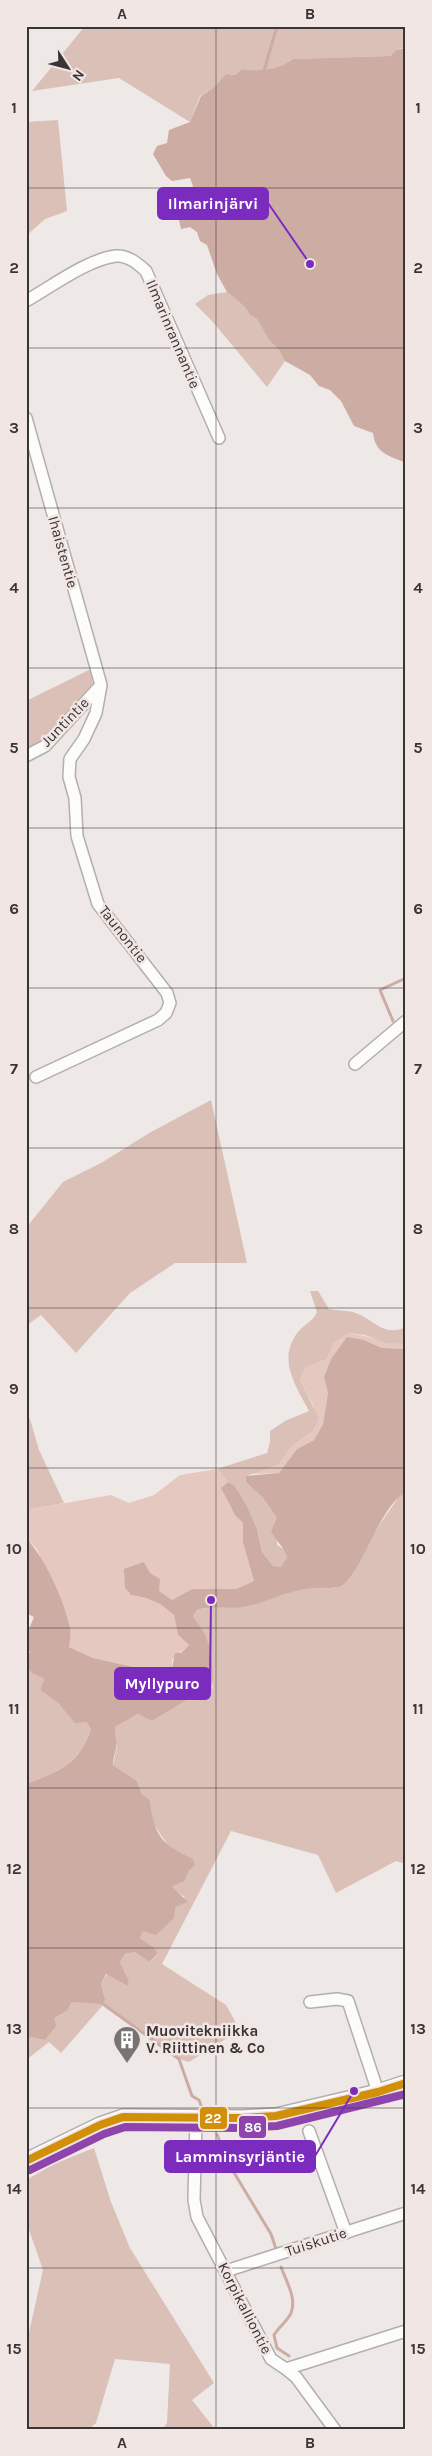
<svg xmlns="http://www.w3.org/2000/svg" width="432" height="2456" viewBox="0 0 432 2456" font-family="Karla,sans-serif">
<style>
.green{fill:#e5c9c1}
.forest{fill:#dbc0b8}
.water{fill:#ccaca3}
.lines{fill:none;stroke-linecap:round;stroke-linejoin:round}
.stream{stroke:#ccaca3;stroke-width:3}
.street-casing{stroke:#b3afad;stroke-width:14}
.secondary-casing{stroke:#b3afad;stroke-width:18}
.street{stroke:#fcfcfb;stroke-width:11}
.secondary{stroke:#fcfcfb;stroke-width:15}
.bus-1-casing{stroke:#f1e6e3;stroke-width:11}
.bus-2-casing{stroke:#f1e6e3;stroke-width:11}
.bus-1{stroke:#d18f0a;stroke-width:8}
.bus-2{stroke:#8e44ad;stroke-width:8}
.grid{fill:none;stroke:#393534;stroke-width:1;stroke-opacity:0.55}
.labels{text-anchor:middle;stroke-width:5;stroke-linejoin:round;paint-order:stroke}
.street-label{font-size:15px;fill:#393534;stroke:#f1e6e3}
.poi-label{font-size:15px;font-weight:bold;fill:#393534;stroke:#f1e6e3;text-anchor:start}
.leader{fill:none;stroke:#7b2cbf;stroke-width:2}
.callout-dot{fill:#7b2cbf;stroke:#f1e6e3;stroke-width:2}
.callout{fill:#7b2cbf;stroke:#7b2cbf;stroke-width:2}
.callout-label{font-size:16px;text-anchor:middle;font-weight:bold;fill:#fff}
.line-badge{stroke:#f1e6e3;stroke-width:2}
.badge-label{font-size:14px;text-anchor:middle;font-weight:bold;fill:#fff}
.neatline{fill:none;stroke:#393534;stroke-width:2}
.grid-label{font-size:16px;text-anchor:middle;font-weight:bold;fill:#393534}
</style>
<rect width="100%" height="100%" fill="#eee8e6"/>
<!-- green -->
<path class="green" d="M349 1333C369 1336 385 1343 406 1344V1349L382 1348 364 1340 331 1359 324 1377 328 1393 323 1424 314 1440 297 1449 279 1473 251 1474 278 1465 292 1446 312 1432 314 1407 300 1379 306 1367 327 1359 332 1343Z
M217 1469 228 1482 222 1488C227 1501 233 1513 243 1523V1543L254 1581 236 1589H192L172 1600 158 1591 144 1562 125 1588 131 1595 146 1598 160 1604 174 1615 178 1635 189 1645 172 1660V1668L166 1680 152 1671 93 1658 69 1647 70 1629 37 1549 26 1538V1510L111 1495 129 1503 154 1495 180 1475Z"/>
<!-- forest -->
<path class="forest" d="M85 26H406V47L396 50 390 56 293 59C278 70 259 72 242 69L235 75 226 74 213 88 200 96 190 122 119 78 32 91Z
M58 120 67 211 45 219 26 236V122Z
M227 292 245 307 250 315 257 319 269 340 279 350 285 361 267 387 212 321 195 304 208 295Z
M91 669 93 686 44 739 26 749V701Z
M211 1100 247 1263H175L130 1293 76 1353 41 1315 26 1326V1228L63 1182 101 1163 151 1132Z
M310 1291H318L329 1309C337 1311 349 1310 356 1313 376 1321 383 1337 406 1327V1344L386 1343 365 1335 349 1333 333 1343 327 1359 306 1367 300 1379 319 1419 312 1432 292 1446 278 1465 246 1476V1482L263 1498 277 1518V1545L285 1550 287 1557 281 1567 273 1566 262 1552 257 1529 247 1506 235 1486 228 1482 217 1469 267 1453 270 1442V1431L285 1421 309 1411C295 1385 277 1359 298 1332 304 1324 313 1322 317 1312Z
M26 1415 30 1419 39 1450 64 1503 26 1510Z
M406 1493V1864L396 1861 336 1893 318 1855 231 1831 162 1964 226 2005 240 2030 189 2062 179 2059 103 2005 61 2053 49 2042 26 2060V2036L45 2040 54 2018 67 2011 72 2002 105 1999 101 1984 107 1974 128 1986 129 1981 120 1962 125 1954 135 1952 149 1962 158 1955 153 1947 140 1938 143 1930 185 1897 174 1891 172 1887 185 1881 189 1870 169 1847 153 1823 150 1800 142 1794 137 1781 113 1765 117 1746 113 1734 116 1726 124 1720 139 1714 152 1721 187 1700 213 1688 205 1636 193 1616 197 1610 214 1606 243 1607 287 1592 314 1587 335 1588 346 1582 380 1524 400 1495Z
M26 1667 32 1673 44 1679 40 1690 58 1703 75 1722H86L91 1729C77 1765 60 1771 26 1784Z
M94 2148 111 2202 130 2248 214 2383 192 2400 215 2429 213 2430H162L167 2423 170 2364 115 2359 96 2423 88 2430H26V2346L43 2270 26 2221V2180L54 2164Z"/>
<!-- water -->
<path class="water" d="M406 48V463C388 455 376 454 373 433L354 426 341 401 330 390 319 386 310 375 285 361 279 350 269 340 257 319 250 315 245 307 227 292 217 274 207 245 200 241 197 232 190 227 181 229 174 198 189 193 193 186 190 178 172 181 166 176 153 154 157 146 167 143 169 130 190 122 201 96 213 88 226 74 235 75 242 69C259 72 278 70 293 59L390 56 396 50Z
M347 1337 364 1340 382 1348 406 1349V1493C384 1500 364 1564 346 1582 337 1591 325 1587 313 1588 287 1590 266 1603 243 1607 227 1609 215 1605 197 1610L193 1616C197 1623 203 1630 206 1637 213 1655 215 1682 209 1699L187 1700 152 1721 138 1714 116 1726C113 1736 118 1740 116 1748 115 1754 113 1758 113 1765L137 1781 142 1794 150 1800C154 1836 161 1844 193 1859L195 1865 189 1870 185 1881 172 1887 188 1902 175 1907 174 1918 156 1935 143 1931 140 1938 153 1947 158 1954 149 1962 135 1952 125 1954 120 1962 129 1981 128 1986 106 1974 101 1984 105 1999 103 2004 72 2002 67 2011 54 2018 56 2026 45 2040 26 2036V1784C60 1771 78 1765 91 1729L86 1722 75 1723 58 1703 40 1690 44 1679 32 1673 26 1667V1656L30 1652 26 1648V1636L34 1617 26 1613V1585L28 1583 26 1538C45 1558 64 1600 70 1628 71 1634 70 1641 69 1647L93 1658 152 1671 166 1680 172 1668 175 1653H181L189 1645 178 1635 174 1615 160 1604 146 1598 131 1595 125 1588 124 1569 144 1562 150 1573 160 1579 159 1591 172 1600 192 1589H236L254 1581 243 1543V1523L235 1515 221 1488 228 1482 235 1486 247 1506 257 1529 262 1552 273 1566 281 1567 287 1557C284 1547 276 1541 271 1531L277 1518 263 1498 246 1482V1476L279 1473 297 1449 314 1440 323 1424 328 1393 324 1377 331 1359Z"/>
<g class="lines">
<!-- stream -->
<path class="stream" d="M264 71 277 26
M393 1021 380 990 406 978
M103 2004 179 2059 192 2096 199 2100 202 2108
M217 2134 227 2161 271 2234 276 2249
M281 2267C286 2281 297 2298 291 2313 289 2319 278 2328 274 2335L277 2348 289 2356"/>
<defs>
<path id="street" d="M26 301C51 287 88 259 116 256 128 255 138 264 146 271L219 438
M26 418 101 685 96 713 84 739 70 759 69 777 75 798 77 836 98 904 167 993 170 1003 166 1013 158 1020 36 1077
M26 756 45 746 101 685
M355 1064 406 1021
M310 2002 337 1999 348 2001 378 2092
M196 2119 194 2200 197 2217 271 2359 286 2369 406 2331
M309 2131 346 2233
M226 2271 406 2213
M286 2369 296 2377 335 2430"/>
<path id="secondary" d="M26 2161 100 2125 123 2117 242 2118 276 2116 378 2092 406 2083"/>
</defs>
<!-- street casing -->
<use href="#street" class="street-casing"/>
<!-- secondary casing -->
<use href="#secondary" class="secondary-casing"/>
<!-- street -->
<use href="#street" class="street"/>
<!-- secondary -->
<use href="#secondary" class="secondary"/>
<defs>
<path id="bus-1" d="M26 2161 100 2125 123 2117 242 2118 276 2116 378 2092 406 2083"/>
<path id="bus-2" d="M30 2170 104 2134 125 2127 242 2128 277 2126 406 2094"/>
</defs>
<!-- bus-1 casing -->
<use href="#bus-1" class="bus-1-casing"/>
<!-- bus-2 casing -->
<use href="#bus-2" class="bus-2-casing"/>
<!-- bus-1 -->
<use href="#bus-1" class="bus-1"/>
<!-- bus-2 -->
<use href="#bus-2" class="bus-2"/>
</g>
<!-- grid -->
<path class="grid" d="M216 26V2430M26 188H406M26 348H406M26 508H406M26 668H406M26 828H406M26 988H406M26 1148H406M26 1308H406M26 1468H406M26 1628H406M26 1788H406M26 1948H406M26 2108H406M26 2268H406"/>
<!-- icons -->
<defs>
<symbol id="building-pin" viewBox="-11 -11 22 30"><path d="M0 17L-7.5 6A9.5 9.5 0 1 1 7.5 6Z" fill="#787472" stroke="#f1e6e3"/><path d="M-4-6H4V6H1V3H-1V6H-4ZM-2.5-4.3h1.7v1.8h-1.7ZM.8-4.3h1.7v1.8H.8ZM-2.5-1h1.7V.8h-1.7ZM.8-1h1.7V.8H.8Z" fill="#fff"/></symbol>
</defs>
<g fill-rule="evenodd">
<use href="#building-pin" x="111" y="2024" width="32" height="43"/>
</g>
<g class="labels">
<!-- street labels -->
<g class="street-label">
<text transform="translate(173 334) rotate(67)" y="5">Ilmarinrannantie</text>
<text transform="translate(63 552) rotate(74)" y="5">Ihaistentie</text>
<text transform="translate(65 722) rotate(-46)" y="5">Juntintie</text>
<text transform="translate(123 934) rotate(52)" y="5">Taunontie</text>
<text transform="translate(316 2242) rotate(-18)" y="5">Tuiskutie</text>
<text transform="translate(245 2308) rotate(63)" y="5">Korpikalliontie</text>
</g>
<!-- poi labels -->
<g class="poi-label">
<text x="146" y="2036">Muovitekniikka<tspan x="146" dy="17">V. Riittinen &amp; Co</tspan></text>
</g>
</g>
<!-- callouts -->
<path class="leader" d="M310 264L268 203M211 1600L210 1683M354 2091L315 2156"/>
<g class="callout-dot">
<circle cx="310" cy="264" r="5"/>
<circle cx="211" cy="1600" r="5"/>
<circle cx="354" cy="2091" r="5"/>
</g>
<g class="callout">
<rect x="158" y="188" width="110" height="31" rx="5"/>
<rect x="115" y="1668" width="95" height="31" rx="5"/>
<rect x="165" y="2141" width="150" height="31" rx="5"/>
</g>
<g class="callout-label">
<text x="213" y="209">Ilmarinjärvi</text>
<text x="162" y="1689">Myllypuro</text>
<text x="240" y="2162">Lamminsyrjäntie</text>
</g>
<g class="line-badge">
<rect x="199" y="2106" width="29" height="24" rx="5" fill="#d18f0a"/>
<rect x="238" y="2115" width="29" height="24" rx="5" fill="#8e44ad"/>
</g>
<g class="badge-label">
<text x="213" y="2123">22</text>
<text x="253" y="2132">86</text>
</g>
<!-- border -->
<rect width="432" height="2456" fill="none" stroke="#f1e6e3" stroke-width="55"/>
<!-- north arrow -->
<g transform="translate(68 68) rotate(126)" stroke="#f1e6e3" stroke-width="4" paint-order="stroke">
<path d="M0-4L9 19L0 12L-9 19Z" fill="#393534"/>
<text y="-8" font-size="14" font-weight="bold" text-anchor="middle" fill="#393534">N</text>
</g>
<rect x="28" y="28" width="376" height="2400" class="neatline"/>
<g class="grid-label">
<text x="122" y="19">A</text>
<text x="310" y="19">B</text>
<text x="14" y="113">1</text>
<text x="418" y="113">1</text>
<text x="14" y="273">2</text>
<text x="418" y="273">2</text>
<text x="14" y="433">3</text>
<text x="418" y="433">3</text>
<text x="14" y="593">4</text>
<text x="418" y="593">4</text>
<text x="14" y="753">5</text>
<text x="418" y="753">5</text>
<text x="14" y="914">6</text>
<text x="418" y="914">6</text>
<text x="14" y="1074">7</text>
<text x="418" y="1074">7</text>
<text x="14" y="1234">8</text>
<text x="418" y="1234">8</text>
<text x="14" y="1394">9</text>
<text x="418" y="1394">9</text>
<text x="14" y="1554">10</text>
<text x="418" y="1554">10</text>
<text x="14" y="1714">11</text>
<text x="418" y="1714">11</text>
<text x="14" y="1874">12</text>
<text x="418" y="1874">12</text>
<text x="14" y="2034">13</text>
<text x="418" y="2034">13</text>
<text x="14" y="2194">14</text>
<text x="418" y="2194">14</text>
<text x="14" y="2354">15</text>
<text x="418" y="2354">15</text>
<text x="122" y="2448">A</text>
<text x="310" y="2448">B</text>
</g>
</svg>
